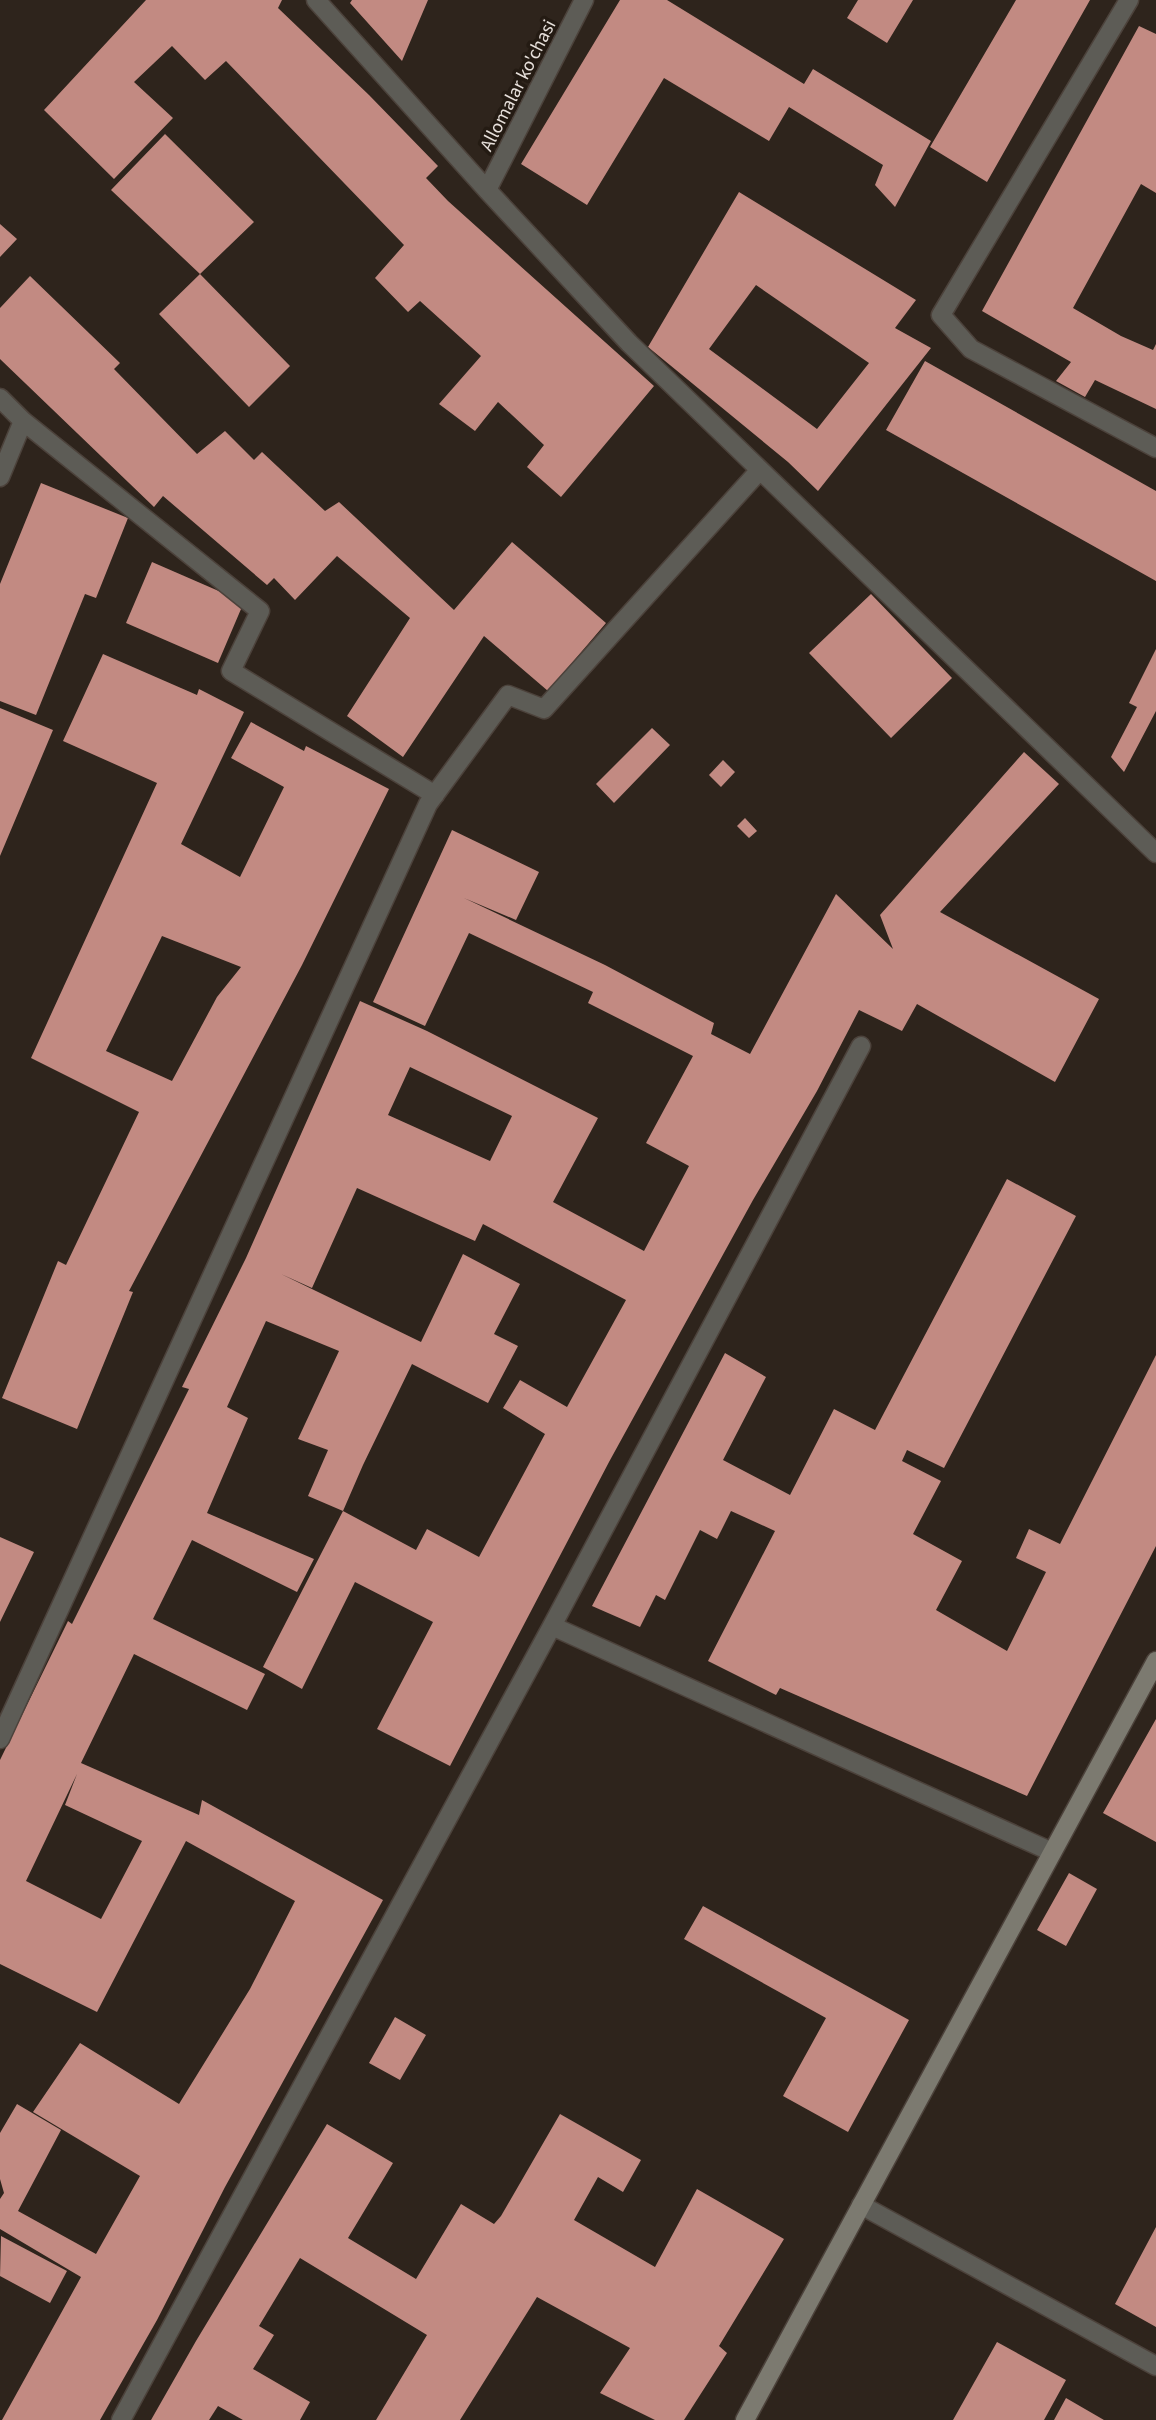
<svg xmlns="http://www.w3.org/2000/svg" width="1156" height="2420" viewBox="0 0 1156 2420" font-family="'Source Sans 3',sans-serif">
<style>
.building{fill:#c28a82;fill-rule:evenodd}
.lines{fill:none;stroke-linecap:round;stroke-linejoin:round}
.street-casing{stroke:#4c423b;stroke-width:21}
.secondary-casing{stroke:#4c423b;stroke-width:21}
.street{stroke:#5d5c56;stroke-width:18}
.secondary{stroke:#7c7a70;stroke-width:18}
.labels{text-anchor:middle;stroke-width:7;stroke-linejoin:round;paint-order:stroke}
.street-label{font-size:19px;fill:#e7e0db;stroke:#241b13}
</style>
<rect width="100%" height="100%" fill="#2e241c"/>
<!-- building -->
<path class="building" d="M146 0H282L278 8 369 95 438 166 426 178 448 201 654 386 561 497 527 467 544 445 498 402 475 431 439 404 481 356 420 301 408 312 375 278 404 245 226 61 205 80 172 46 134 82 173 118 114 179 44 110Z
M352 0H428L402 61 350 3Z
M620 0H667L804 84 813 69 931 141 895 207 875 185 883 165 789 107 769 141 664 78 587 205 521 164Z
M858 0H913L887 43 847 18Z
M1016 0H1090L987 182 930 147Z
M1139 26 1156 34V193L1141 184 1073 308 1121 336 1153 350 1156 344V409L1095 380 1085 397 1056 381 1071 362 982 311Z
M165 134 254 222 200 274 111 190Z
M739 192 916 300 895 328 931 348 818 491 788 462 648 347ZM756 285 869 363 817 429 709 349Z
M0 224 17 239 0 257Z
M200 274 290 366 249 407 159 314Z
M30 276 120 363 114 369 197 454 225 431 254 460 262 452 325 511 339 502 454 610 512 542 606 623 548 691 484 636 403 757 347 716 410 618 337 556 295 600 274 578 267 585 163 496 154 507 0 359V308Z
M925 361 1156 491V581L886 430Z
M41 483 128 518 96 598 85 594 36 715 0 701V584Z
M152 562 244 602 218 663 126 623Z
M871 594 952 678 891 738 809 653Z
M1156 649V711L1124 772 1111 757 1137 707 1129 703Z
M103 654 197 695 199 689 244 712 181 844 240 877 284 787 231 758 251 722 304 751 306 746 389 789 302 965 129 1291 133 1292 77 1429 2 1398 58 1261 66 1265 139 1112 31 1058 157 783 63 741ZM162 936 241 967 217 997 172 1081 106 1051Z
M0 708 53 730 0 856Z
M652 728 670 745 614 803 596 784Z
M1024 752 1059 784 940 912 1099 999 1055 1082 917 1004 902 1031 859 1010 817 1091 753 1200 609 1462 450 1766 377 1729 433 1622 355 1582 302 1689 263 1667 343 1511 416 1550 427 1529 479 1557 545 1434 503 1408 520 1380 567 1407 626 1300 483 1224 475 1241 357 1188 312 1288 281 1274 421 1342 463 1254 520 1284 494 1334 518 1346 488 1403 412 1364 363 1465 343 1511 308 1496 328 1450 298 1439 339 1351 266 1321 227 1407 248 1418 207 1513 314 1559 297 1592 192 1540 153 1619 265 1674 247 1710 134 1654 81 1763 199 1815 202 1800 383 1900 225 2187 157 2320 100 2420H2L81 2277 0 2229V2199L4 2193 0 2179V2133L17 2104 61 2130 18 2211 96 2254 140 2176 33 2112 80 2043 179 2104 250 1989 295 1901 186 1841 97 2012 0 1964V1760L68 1621 72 1624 189 1389 182 1387 246 1258 360 1001 427 1031 598 1118 553 1202 644 1251 689 1166 646 1143 693 1056 588 1003 593 992 469 933 425 1026 373 1002 452 830 539 872 516 920 464 898 605 965 714 1023 711 1034 750 1054 836 894 893 949 880 915ZM410 1067 512 1116 490 1161 388 1115ZM77 1774 65 1805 142 1841 101 1919 26 1881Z
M723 760 735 772 721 787 709 775Z
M745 818 757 831 749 838 737 826Z
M1007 1179 1076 1216 944 1468 907 1450 902 1461 941 1481 913 1534 962 1561 936 1610 1007 1651 1046 1572 1016 1558 1029 1529 1060 1544 1156 1355V1546L1027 1796 780 1688 776 1695 708 1661 775 1531 731 1511 717 1539 700 1530 665 1600 656 1595 640 1627 592 1606 725 1353 766 1377 723 1460 790 1495 834 1409 875 1430Z
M0 1537 34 1552 0 1622Z
M1156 1719V1842L1103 1813Z
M1069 1873 1097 1889 1066 1946 1037 1930Z
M703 1906 909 2020 848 2132 783 2096 826 2018 684 1939Z
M395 2017 426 2035 400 2080 369 2063Z
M560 2114 641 2160 623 2192 598 2177 574 2220 655 2267 697 2189 784 2239 719 2346 727 2353 684 2420H655L600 2393 630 2348 537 2297 460 2420H376L427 2335 300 2258 259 2326 274 2335 253 2369 310 2402 300 2420H243L218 2406 209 2420H151L196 2341 327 2124 393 2163 348 2238 416 2279 461 2204 494 2224 501 2216Z
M1156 2227V2327L1115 2304Z
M1 2236 67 2271 50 2303 0 2276Z
M997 2342 1066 2380 1044 2420H953Z
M1066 2398 1104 2420H1054Z"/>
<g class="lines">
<defs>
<path id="street" d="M316 0 487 190 629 343 1156 853
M1129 0 941 315 971 349 1156 448
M487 190 584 0
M0 398 23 421 0 477
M23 421 260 611 231 671 435 795
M552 1626 1052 1852
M0 1739 428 804 508 695 544 709 759 471
M861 2205 1156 2366
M121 2420 552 1626 861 1046"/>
<path id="secondary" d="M745 2420 1156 1661"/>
</defs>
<!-- street casing -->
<use href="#street" class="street-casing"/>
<!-- secondary casing -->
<use href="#secondary" class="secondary-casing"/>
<!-- street -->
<use href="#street" class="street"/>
<!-- secondary -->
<use href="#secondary" class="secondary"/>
</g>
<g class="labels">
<!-- street labels -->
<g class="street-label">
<text transform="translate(517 85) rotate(-63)" y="7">Allomalar ko'chasi</text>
</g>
</g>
</svg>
